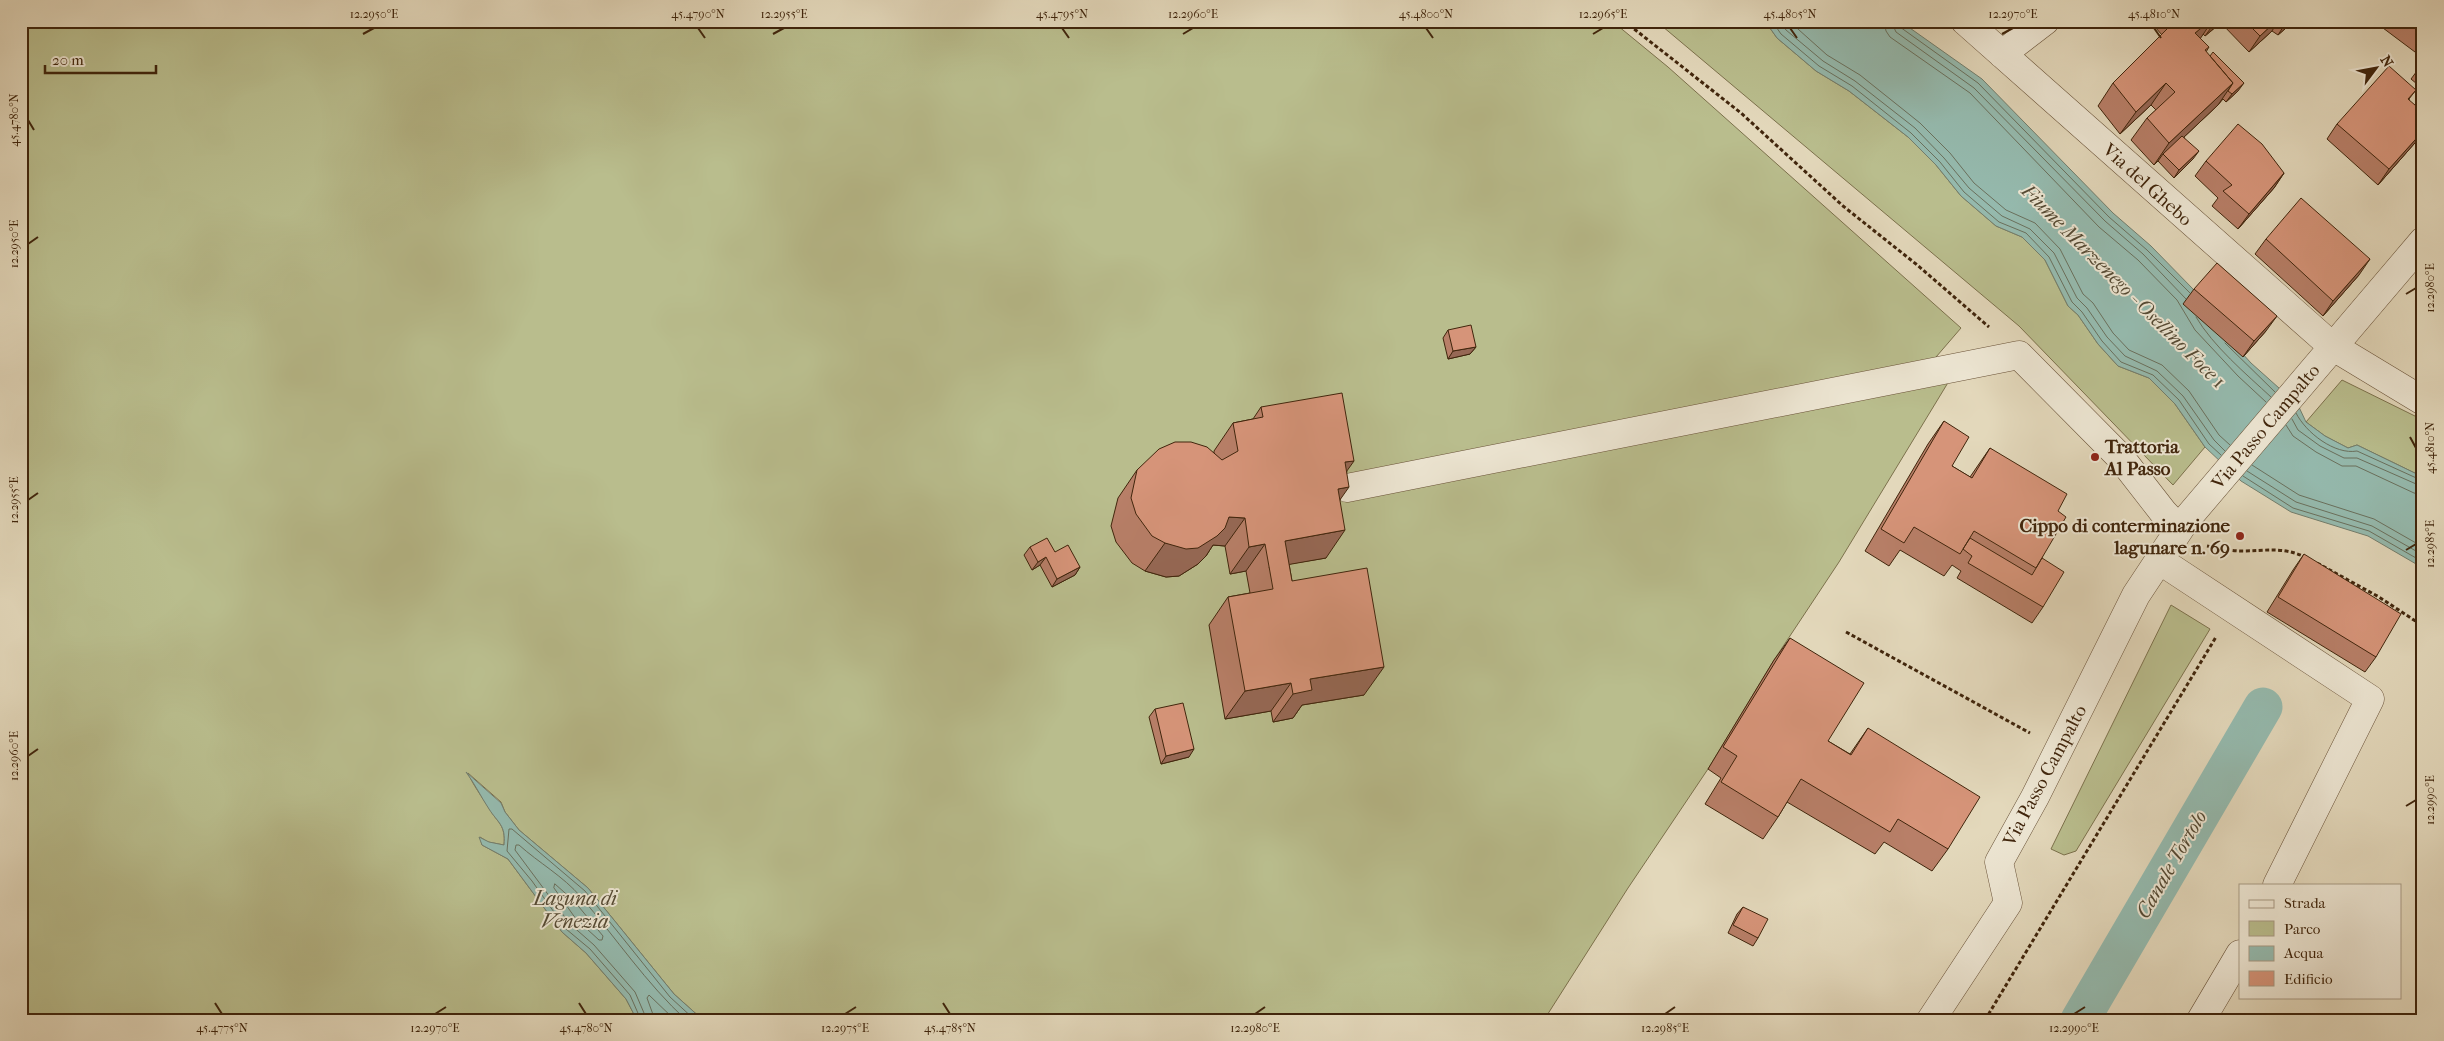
<svg xmlns="http://www.w3.org/2000/svg" width="2444" height="1041" viewBox="0 0 2444 1041" font-family="'IM FELL French Canon',serif">
<style>
.green{fill:#b9bd8d;stroke:#7c714c}
.water{fill:#95baae;stroke:#737e6d}
.lines{fill:none;stroke-linecap:round;stroke-linejoin:round}
.shore{stroke:#6a705d;stroke-width:1}
.canal{stroke:#95baae;stroke-width:39}
.minor-casing{stroke:#695238;stroke-width:29}
.path{stroke:#40250c;stroke-width:3;stroke-dasharray:4 2.5;stroke-linecap:butt}
.minor{stroke:#ede6d3;stroke-width:28}
.wall{fill:#b87f68;stroke:#40250c}
.shaded-wall{fill:#966855;stroke:#40250c}
.building{fill:#d69479;stroke:#40250c}
.ticks{fill:none;stroke:#40250c;stroke-width:2}
.poi-dot{fill:#8f2418;stroke:#ede6d3;stroke-width:2}
.labels{text-anchor:middle;stroke-width:4;stroke-linejoin:round;paint-order:stroke}
.street-label{font-size:19px;fill:#40250c;stroke:#ede6d3}
.poi-label{font-size:19px;font-weight:bold;fill:#40250c;stroke:#ede6d3;text-anchor:start}
.water-label{font-size:20px;font-style:italic;fill:#554a34;stroke:#ede6d3}
.neatline{fill:none;stroke:#40250c;stroke-width:2}
.ticks-label{font-size:12px;text-anchor:middle;fill:#40250c}
</style>
<rect width="100%" height="100%" fill="#e3d8bb"/>
<filter id="stains"><feTurbulence type="fractalNoise" baseFrequency=".004" numOctaves="4"/><feColorMatrix values="0 0 0 0 .2 0 0 0 0 .09 0 0 0 0 .02 0 0 0 .5 -.17"/></filter>
<radialGradient id="worn" r=".72"><stop offset=".6" stop-color="#630" stop-opacity="0"/><stop offset="1" stop-color="#630" stop-opacity=".3"/></radialGradient>
<!-- green -->
<path class="green" d="M21 21H1612L1668 67 1961 328 1930 364 1949 381 1839 562 1774 660 1708 769 1628 888 1544 1020H703L674 994 588 888 519 830 505 812 501 802 468 773C473 785 482 797 489 808 497 823 506 824 504 845L488 842 480 837 482 845 508 859 562 932 586 953 626 999 637 1020H21Z
M1656 21H1765L1777 38 1816 71 1849 91 1908 137 1936 165 1961 196 1996 226 2022 237 2045 260 2068 306 2078 315 2098 344 2118 366 2149 378 2175 404 2205 447 2173 485 2019 326Z
M2342 380 2423 420V477L2357 445 2348 448 2325 436 2306 422Z
M2171 605 2210 629 2076 851 2064 855 2051 849Z"/>
<!-- water -->
<path class="water" d="M1765 21H1900L1982 79 2113 213 2151 246 2193 289 2210 318 2251 363 2298 405 2306 422 2325 436 2348 448 2357 445 2423 477V568L2368 536 2291 512 2241 481 2205 447 2175 404 2149 378 2118 366 2098 344 2078 315 2068 306 2045 260 2022 237 1996 226 1961 196 1936 165 1908 137 1849 91 1816 71 1777 38Z
M466 772 501 803 505 812 519 830 588 888 674 994 703 1020H637L626 999 586 953 562 932 508 859 482 845 479 837 489 842 504 845C506 825 498 823 489 809 481 797 475 784 466 772Z"/>
<g class="lines">
<!-- shore -->
<path class="shore" d="M1772 21 1781 34 1819 66 1852 86 1911 133 1940 162 1964 192 1999 222 2026 233 2049 257 2072 302 2082 312 2102 341 2121 362 2153 375 2179 400 2209 444 2221 455
M1779 21 1786 30 1823 61 1855 81 1915 128 1944 158 1969 188 2002 216 2030 229 2054 253 2077 298 2087 308 2107 337 2125 356 2157 371 2183 396 2214 440 2225 451
M1789 21 1827 55 1860 75 1920 123 1950 153 1974 183 2006 210 2035 223 2060 249 2083 294 2093 303 2113 333 2129 350 2162 365 2189 391 2219 435 2230 445
M1884 21 1886 31 1890 37 1970 93 2099 227 2138 260 2177 300 2195 330 2238 376 2266 402
M1891 21 1896 32 1974 88 2105 221 2143 254 2186 299
M1898 21 1900 27 1978 83 2109 217 2147 250 2190 293
M2196 317C2213 346 2246 374 2271 397
M2225 343 2275 392
M2296 413C2306 433 2335 455 2357 451L2423 481
M2292 419 2298 430 2320 446 2344 458H2357L2423 487
M2286 425 2293 436 2316 452 2342 466H2356L2414 493 2423 495
M2252 465 2299 495 2374 519 2423 547
M2247 471 2296 502 2372 526 2423 555
M2243 476 2293 508 2369 531 2423 562
M555 884 574 901 603 936 602 940H599L576 919 554 888Z
M641 1020 630 995 590 949 566 929 532 881 507 851 509 829H512L585 891 670 997 695 1020
M647 1020 635 992 594 945 570 924 515 850 516 845H519C539 863 563 876 581 897 616 938 646 983 686 1020
M655 1020 647 998 649 995 675 1020"/>
<!-- canal -->
<path class="canal" d="M2080 1020 2263 707"/>
<defs>
<path id="minor" d="M1965 21 2332 346 2423 401
M2002 54 2045 21
M1347 488 2019 355 2121 458 2163 512 2179 529
M2159 560 2370 699 2277 885
M1931 1020 2008 903 1999 862 2035 797 2136 595 2185 521 2423 241
M2201 1020 2240 954"/>
</defs>
<!-- minor casing -->
<use href="#minor" class="minor-casing"/>
<!-- path -->
<path class="path" d="M1624 21 1741 113 1843 206 1916 264 1989 327
M2207 546C2219 548 2231 551 2242 551 2267 551 2283 546 2307 558
M2317 563 2379 597 2423 626
M1846 632 2030 733
M1985 1020 2216 637"/>
<!-- minor -->
<use href="#minor" class="minor"/>
</g>
<!-- wall -->
<path class="wall" d="M2159 21H2294L2278 35 2272 31 2249 52 2221 23 2205 36 2203 34 2200 38 2209 47 2206 52 2238 91 2226 102 2223 99 2218 105 2184 137 2193 159 2174 178 2158 161 2154 165 2131 140 2147 118 2156 110 2151 105 2120 134 2098 106 2113 83 2162 35 2155 27Z
M2388 21H2423V58L2383 28Z
M2423 65V89L2411 79 2417 71Z
M2416 90 2409 99 2421 136 2378 185 2327 139 2337 124Z
M2206 161 2284 173 2274 188 2238 229 2212 206 2218 198 2195 176Z
M2266 239 2359 275 2323 316 2255 254Z
M2194 289 2266 331 2243 357 2183 304Z
M1448 330 1476 347 1470 354 1448 359 1443 338Z
M1261 407 1347 471 1326 558 1289 564 1292 581 1364 695 1302 705 1293 718 1273 722 1271 711 1225 719 1209 625 1228 597 1250 593 1246 571 1230 574 1225 546 1213 545 1206 556 1198 564 1179 576 1166 577 1145 571 1132 563 1116 542 1111 526 1118 498 1137 470 1214 453V451L1233 423 1253 419Z
M1944 421 1952 466 1970 477 1990 448 2058 511 2042 558 2043 607 2032 623 1957 578 1961 571 1952 565 1944 576 1900 550 1889 566 1865 551 1928 444Z
M1030 547 1055 552 1080 567 1075 575 1052 587 1040 565 1032 570 1024 555Z
M2304 554 2376 657 2365 672 2267 612 2293 570Z
M1790 638 1828 741 1850 754 1868 728 1948 849 1932 871 1884 842 1875 854 1787 802 1778 817 1763 839 1705 804 1721 778 1708 769 1774 660Z
M1155 709 1189 757 1161 764 1149 717Z
M1743 907 1758 938 1753 946 1728 933 1737 914Z"/>
<!-- shaded-wall -->
<path class="shaded-wall" d="M2210 21H2212L2200 39 2195 33Z
M2216 21H2222L2205 36Z
M2276 21H2278L2272 31 2249 52 2260 36Z
M2287 21H2294L2278 35Z
M2166 83 2151 105 2120 134 2136 112Z
M2233 83 2218 105 2165 155 2163 154 2158 161 2154 165 2169 143Z
M2244 83 2238 91 2226 102 2232 94Z
M2423 131V133L2421 136 2378 185 2389 169Z
M2199 151 2193 159 2174 178 2179 170Z
M2284 173 2274 188 2238 229 2249 214Z
M2370 259 2359 275 2323 316 2333 301Z
M2277 316 2266 331 2243 357 2254 341Z
M1476 347 1470 354 1448 359 1453 351Z
M1354 461 1334 489 1345 462Z
M1349 487 1330 514 1338 489Z
M1229 517 1245 518 1225 546 1213 545 1206 556 1198 564 1179 576 1166 577 1145 571 1165 543Z
M1345 530 1326 558 1269 568 1285 541Z
M1265 544 1246 571 1230 574 1249 547Z
M1046 557 1040 565 1032 570 1038 562Z
M1080 567 1075 575 1052 587 1057 579Z
M1384 667 1364 695 1302 705 1293 718 1273 722 1293 694 1310 679Z
M1291 683 1271 711 1225 719 1245 691Z
M1194 749 1189 757 1161 764 1166 756Z"/>
<!-- building -->
<path class="building" d="M2175 21H2210L2195 33 2209 47 2205 50 2233 83 2169 143 2147 118 2175 92 2166 83 2136 112 2113 83Z
M2245 21H2276L2260 36Z
M2406 21H2423V34Z
M2213 52 2244 83 2232 94 2228 91 2233 83 2210 56Z
M2423 65V76L2417 71Z
M2389 66 2416 90 2408 99 2423 112V131L2389 169 2337 124Z
M2238 124 2262 144 2284 173 2249 214 2223 191 2232 185 2206 161Z
M2182 136 2199 151 2179 170 2163 154Z
M2301 198 2370 259 2333 301 2266 239Z
M2217 263 2277 316 2254 341 2194 289Z
M1471 325 1476 347 1453 351 1448 330Z
M1342 393 1354 461 1345 462 1349 487 1338 489 1345 530 1285 541 1292 581 1367 568 1384 667 1310 679 1312 690 1293 694 1291 683 1245 691 1228 597 1273 589 1265 544 1249 547 1245 518 1229 517 1225 528 1217 536 1198 548 1186 549 1165 543 1152 536 1136 514 1131 498 1137 470 1159 449 1175 442H1191L1207 447 1222 460 1238 451 1233 423 1263 417 1261 407Z
M1944 421 1969 437 1952 466 1972 478 1990 448 2067 494 2058 511 2066 517 2036 568 1974 531 1960 554 1914 527 1904 543 1881 529Z
M1047 538 1055 552 1068 545 1080 567 1057 579 1046 557 1038 562 1030 547Z
M1970 538 2032 575 2042 558 2064 572 2043 607 1968 563 1972 556 1963 549Z
M2304 554 2401 614 2376 657 2278 597Z
M1790 638 1864 683 1828 741 1851 755 1868 728 1980 797 1948 849 1898 819 1890 832 1801 779 1778 817 1721 782 1737 756 1723 747Z
M1183 703 1194 749 1166 756 1155 709Z
M1743 907 1768 919 1758 938 1733 925Z"/>
<!-- ticks -->
<path class="ticks" d="M698 28 705 38M1062 28 1069 38M1426 28 1433 38M1790 28 1797 38M2154 28 2161 38M363 34 374 28M773 34 784 28M1183 34 1193 28M1593 34 1603 28M2002 34 2013 28M28 120 34 130M28 244 38 237M2406 294 2416 288M2410 437 2416 448M28 500 38 493M2406 550 2416 544M28 756 38 749M2406 806 2416 800M215 1003 222 1014M579 1003 586 1014M943 1003 950 1014M435 1014 446 1007M845 1014 856 1007M1255 1014 1265 1007M1665 1014 1675 1007M2074 1014 2085 1007"/>
<!-- markers -->
<g class="poi-dot">
<circle cx="2095" cy="457" r="5"/>
<circle cx="2240" cy="536" r="5"/>
</g>
<g class="labels">
<!-- street labels -->
<g class="street-label">
<text transform="translate(2148 184) rotate(42)" y="7">Via del Ghebo</text>
<text transform="translate(2265 426) rotate(-50)" y="7">Via Passo Campalto</text>
<text transform="translate(2044 775) rotate(-62)" y="7">Via Passo Campalto</text>
</g>
<!-- poi labels -->
<g class="poi-label">
<text x="2105" y="453">Trattoria<tspan x="2105" dy="22">Al Passo</tspan></text>
<text x="2230" y="532" text-anchor="end">Cippo di conterminazione<tspan x="2230" dy="22">lagunare n. 69</tspan></text>
</g>
<!-- water labels -->
<g class="water-label">
<text transform="translate(2124 286) rotate(45)" y="7">Fiume Marzenego - Osellino Foce 1</text>
<text transform="translate(2171 864) rotate(-60)" y="7">Canale Tortolo</text>
<text x="575" y="905">Laguna di<tspan x="575" dy="23">Venezia</tspan></text>
</g>
</g>
<!-- margin -->
<rect width="2444" height="1041" fill="none" stroke="#e3d8bb" stroke-width="55"/>
<!-- legend -->
<rect x="2239" y="884" width="162" height="115" fill="#ede6d3" stroke="#a89983"/>
<rect x="2249" y="900" width="25" height="8" fill="#ede6d3" stroke="#a89983"/>
<text x="2284" y="908" font-size="15" fill="#40250c">Strada</text>
<rect x="2249" y="921" width="25" height="15" fill="#b9bd8d" stroke="#a89983"/>
<text x="2284" y="934" font-size="15" fill="#40250c">Parco</text>
<rect x="2249" y="946" width="25" height="15" fill="#95baae" stroke="#a89983"/>
<text x="2284" y="958" font-size="15" fill="#40250c">Acqua</text>
<rect x="2249" y="971" width="25" height="15" fill="#d69479" stroke="#a89983"/>
<text x="2284" y="984" font-size="15" fill="#40250c">Edificio</text>
<!-- north arrow -->
<g transform="translate(2376 68) rotate(58)" stroke="#ede6d3" stroke-width="4" paint-order="stroke">
<path d="M0-4L9 19L0 12L-9 19Z" fill="#40250c"/>
<text y="-8" font-size="14" font-weight="bold" text-anchor="middle" fill="#40250c">N</text>
</g>
<!-- scale -->
<path d="M45 65v8h111v-8" fill="none" stroke="#40250c" stroke-width="2.5"/>
<text x="52" y="65" font-size="15" fill="#40250c" stroke="#ede6d3" stroke-width="4" paint-order="stroke">20 m</text>
<rect x="28" y="28" width="2388" height="986" class="neatline"/>
<g class="ticks-label">
<text x="374" y="18">12.2950°E</text>
<text x="698" y="18">45.4790°N</text>
<text x="784" y="18">12.2955°E</text>
<text x="1062" y="18">45.4795°N</text>
<text x="1193" y="18">12.2960°E</text>
<text x="1426" y="18">45.4800°N</text>
<text x="1603" y="18">12.2965°E</text>
<text x="1790" y="18">45.4805°N</text>
<text x="2013" y="18">12.2970°E</text>
<text x="2154" y="18">45.4810°N</text>
<text transform="translate(14 120) rotate(-90)" y="4">45.4780°N</text>
<text transform="translate(14 244) rotate(-90)" y="4">12.2950°E</text>
<text transform="translate(2430 288) rotate(-90)" y="4">12.2980°E</text>
<text transform="translate(2430 448) rotate(-90)" y="4">45.4810°N</text>
<text transform="translate(14 500) rotate(-90)" y="4">12.2955°E</text>
<text transform="translate(2430 544) rotate(-90)" y="4">12.2985°E</text>
<text transform="translate(14 756) rotate(-90)" y="4">12.2960°E</text>
<text transform="translate(2430 800) rotate(-90)" y="4">12.2990°E</text>
<text x="222" y="1032">45.4775°N</text>
<text x="435" y="1032">12.2970°E</text>
<text x="586" y="1032">45.4780°N</text>
<text x="845" y="1032">12.2975°E</text>
<text x="950" y="1032">45.4785°N</text>
<text x="1255" y="1032">12.2980°E</text>
<text x="1665" y="1032">12.2985°E</text>
<text x="2074" y="1032">12.2990°E</text>
</g>
<rect width="100%" height="100%" filter="url(#stains)"/>
<rect width="100%" height="100%" fill="url(#worn)"/>
</svg>
